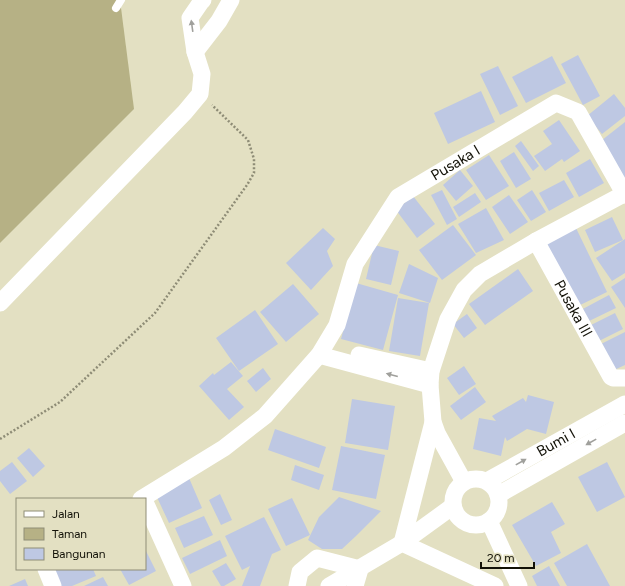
<svg xmlns="http://www.w3.org/2000/svg" width="625" height="586" viewBox="0 0 625 586" font-family="Figtree,sans-serif">
<style>
.green{fill:#b6b185}
.building{fill:#bec8e3}
.lines{fill:none;stroke-linecap:round;stroke-linejoin:round}
.path{stroke:#8e8c76;stroke-width:2.5;stroke-dasharray:2 2;stroke-linecap:butt}
.service{stroke:#fff;stroke-width:8}
.minor{stroke:#fff;stroke-width:17}
.oneway{fill:#a0a09c}
.labels{text-anchor:middle;stroke-width:4;stroke-linejoin:round;paint-order:stroke}
.street-label{font-size:15px;fill:#121107;stroke:#e3e0c2}
</style>
<rect width="100%" height="100%" fill="#e3e0c2"/>
<!-- green -->
<path class="green" d="M0 0H120L134 109 0 243Z"/>
<!-- building -->
<path class="building" d="M578 55 600 96 583 105 561 64Z
M552 56 566 83 526 103 512 77Z
M498 66 518 106 500 115 480 74Z
M481 91 495 122 448 144 434 113Z
M614 94 625 108V116L602 134 587 116Z
M559 120 580 151 564 162 562 159 545 171 534 156 552 144 543 131Z
M625 122V180L597 144Z
M521 141 539 166 533 171 515 146Z
M514 152 531 179 516 188 500 161Z
M489 155 509 186 486 200 466 170Z
M590 159 604 183 579 197 566 173Z
M460 170 473 186 456 201 443 185Z
M564 180 574 197 549 211 539 193Z
M442 190 457 219 447 225 431 195Z
M532 190 546 212 531 221 517 200Z
M475 193 481 202 459 217 453 207Z
M509 195 528 222 510 234 492 207Z
M413 196 435 224 417 238 396 210Z
M486 208 504 240 476 253 458 224Z
M612 217 623 240 595 252 585 230Z
M453 225 476 255 442 280 419 250Z
M323 228 335 239 327 251 333 266 311 290 286 263Z
M576 228 607 292 576 307 546 242Z
M625 239V273L612 281 596 258Z
M374 245 399 251 391 285 366 279Z
M409 264 438 278 430 303 399 293Z
M518 269 533 291 485 325 469 304Z
M625 278V308L611 287Z
M356 283 398 295 383 350 341 339Z
M293 284 319 314 286 342 260 312Z
M609 295 616 308 585 323 579 311Z
M398 298 429 303 420 356 389 351Z
M255 310 278 344 239 371 216 338Z
M615 313 623 329 595 343 587 327Z
M467 314 477 328 464 338 453 324Z
M625 332V365L614 370 601 344Z
M231 362 243 376 227 389 244 407 229 420 199 386 213 373 214 375Z
M464 366 476 384 459 395 447 378Z
M263 368 271 379 256 392 247 381Z
M475 387 486 402 461 420 450 406Z
M528 395 554 402 546 434 527 429 507 441 505 437 501 456 473 449 479 418 496 421 492 416 523 398 526 402Z
M352 399 395 406 388 450 345 443Z
M275 429 326 447 319 468 268 450Z
M341 446 385 455 376 499 332 490Z
M29 448 45 466 33 477 17 458Z
M12 462 27 481 10 494 0 481V471Z
M607 462 625 497 597 512 578 477Z
M295 465 324 475 319 490 291 480Z
M189 478 202 508 169 523 155 493Z
M220 494 232 520 221 525 209 500Z
M339 497 381 511 356 536 342 549H322L308 540 319 517Z
M292 498 310 535 286 546 268 509Z
M552 502 565 524 551 532 561 553 536 566 512 525Z
M204 516 213 535 184 548 175 528Z
M264 517 281 550 272 554 260 586H242L250 566 242 570 225 536Z
M220 540 227 556 190 574 182 558Z
M587 544 610 586H567L554 563Z
M145 549 156 571 129 585 120 569H145Z
M226 563 236 579 224 586H221L212 571Z
M549 566 560 586H537L532 576Z
M52 569H93L96 576 72 586H60Z
M103 577 108 586H84Z
M25 579 28 586H9Z"/>
<g class="lines">
<!-- path -->
<path class="path" d="M0 439 60 402 155 313 247 185 254 173V159L248 140 212 105"/>
<!-- service -->
<path class="service" d="M116 8 121 0"/>
<!-- minor -->
<g class="minor">
<path d="M195 52 219 21 231 0"/>
<path id="s1" d="M536 241 611 377 613 378H625"/>
<path d="M0 303 185 112 200 94 202 74 195 52 190 18 201 2 203 0"/>
<path d="M319 355 430 385"/>
<path d="M359 355 431 371"/>
<circle cx="476" cy="502" r="23"/>
<path id="s2" d="M487 481 625 404"/>
<path d="M464 482 437 433 433 422 430 385 431 371 448 319 464 290 480 274 536 241 624 194"/>
<path d="M498 495 625 423"/>
<path id="s3" d="M141 499 224 448 265 416 319 355 337 325 355 264 398 197 556 103 578 112 625 195"/>
<path d="M145 502 183 586"/>
<path d="M489 521 519 586"/>
<path d="M402 543 433 422"/>
<path d="M402 543 453 506"/>
<path d="M46 569 53 586"/>
<path d="M297 586 300 572 317 558 360 569 355 586"/>
<path d="M329 586 402 543 495 586"/>
</g>
</g>
<!-- one-way arrows -->
<defs><path id="oneway-solid" d="M-6-.8H1V-3.2L6.5 0L1 3.2V.8H-6Z"/></defs>
<g class="oneway">
<use href="#oneway-solid" transform="translate(192 26) rotate(-98)"/>
<use href="#oneway-solid" transform="translate(392 375) rotate(-165)"/>
<use href="#oneway-solid" transform="translate(591 442) rotate(151)"/>
<use href="#oneway-solid" transform="translate(521 462) rotate(-29)"/>
</g>
<g class="labels">
<!-- street labels -->
<g class="street-label">
<text dy="5" stroke="none"><textPath href="#s3" startOffset="476">Pusaka I</textPath></text>
<text dy="5" stroke="none"><textPath href="#s1" startOffset="77">Pusaka III</textPath></text>
<text dy="5" stroke="none"><textPath href="#s2" startOffset="79">Bumi I</textPath></text>
</g>
</g>
<!-- legend -->
<rect x="16" y="498" width="130" height="72" fill="#e3e0c2" stroke="#8f8d77"/>
<rect x="24" y="511" width="20" height="6" fill="#ffffff" stroke="#8f8d77"/>
<text x="52" y="518" font-size="12" fill="#121107">Jalan</text>
<rect x="24" y="528" width="20" height="12" fill="#b6b185" stroke="#8f8d77"/>
<text x="52" y="538" font-size="12" fill="#121107">Taman</text>
<rect x="24" y="548" width="20" height="12" fill="#bec8e3" stroke="#8f8d77"/>
<text x="52" y="558" font-size="12" fill="#121107">Bangunan</text>
<!-- scale -->
<path d="M481 562v6h53v-6" fill="none" stroke="#121107" stroke-width="2"/>
<text x="487" y="562" font-size="12" fill="#121107" stroke="#e3e0c2" stroke-width="3" paint-order="stroke">20 m</text>
</svg>
